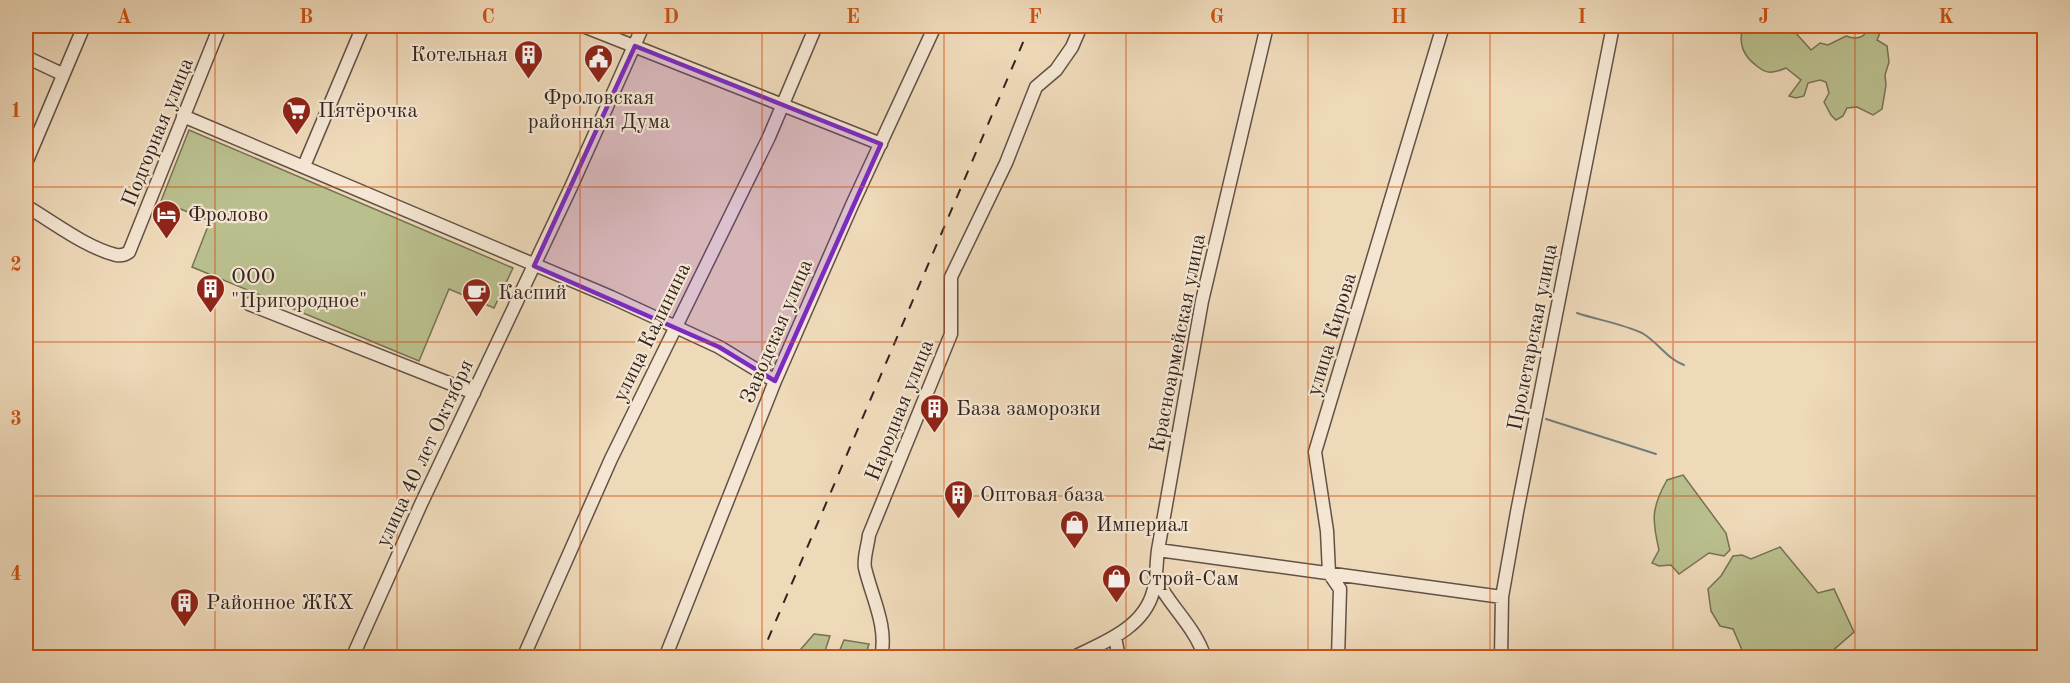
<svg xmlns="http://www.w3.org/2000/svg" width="2070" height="683" viewBox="0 0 2070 683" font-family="'Old Standard TT',serif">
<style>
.green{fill:#babf8e;stroke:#767256;stroke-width:1.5}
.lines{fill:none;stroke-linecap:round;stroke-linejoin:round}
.stream{stroke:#717d7a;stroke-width:2}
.minor-casing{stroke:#625146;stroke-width:15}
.minor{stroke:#f4e6d2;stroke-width:12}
.rail{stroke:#33241f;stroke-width:2;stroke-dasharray:10 10;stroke-linecap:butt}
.marked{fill:#7b2cbf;fill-opacity:0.2;stroke:#7b2cbf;stroke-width:4.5;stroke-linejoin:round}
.grid{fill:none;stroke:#cd510f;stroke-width:1.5;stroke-opacity:0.55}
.labels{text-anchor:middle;stroke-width:4.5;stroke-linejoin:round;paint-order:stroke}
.poi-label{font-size:21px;fill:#33241f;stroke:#f4e6d2;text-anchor:start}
.street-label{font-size:21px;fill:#33241f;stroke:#f4e6d2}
.neatline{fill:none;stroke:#cd510f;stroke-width:2}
.grid-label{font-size:20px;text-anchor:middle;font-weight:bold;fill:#cd510f}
</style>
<rect width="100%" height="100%" fill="#eed9b9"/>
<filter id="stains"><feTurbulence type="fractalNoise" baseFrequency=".00333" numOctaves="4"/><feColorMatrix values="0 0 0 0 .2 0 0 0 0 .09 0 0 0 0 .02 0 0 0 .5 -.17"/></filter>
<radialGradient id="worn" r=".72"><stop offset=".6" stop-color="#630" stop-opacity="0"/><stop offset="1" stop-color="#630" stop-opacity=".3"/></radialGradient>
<!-- green -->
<path class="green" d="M1743 26H1782L1779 29 1782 31H1794L1811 50 1820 43 1828 45 1846 36C1856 40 1867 38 1868 26H1883L1877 40 1887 46 1889 62 1885 75 1886 85 1882 109 1873 115 1857 107 1847 108 1843 116 1836 120 1831 115 1824 102 1829 93 1826 82 1820 80 1808 83 1804 96 1796 98 1789 96 1801 80 1786 68C1781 70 1776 72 1772 72 1767 73 1762 70 1758 67 1743 56 1738 44 1743 26Z
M189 130 513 268 494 308 449 289 419 361 192 267 210 221 161 201Z
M1683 475 1726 533 1730 550 1724 556 1709 553 1679 574 1671 565 1659 566 1652 563 1659 550C1652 520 1651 508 1667 480Z
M1780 547 1818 593 1834 589 1854 632 1830 653 1836 657H1745L1733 629 1720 626 1711 611 1708 589 1721 576 1733 556 1742 555 1751 559Z
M814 634 830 636 823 657H797L801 649Z
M844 640 869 644 865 657H837Z"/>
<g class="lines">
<!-- stream -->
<path class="stream" d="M1577 313C1598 320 1623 324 1642 333 1658 342 1667 359 1684 365
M1546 419 1656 454"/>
<defs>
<path id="minor" d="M583 26 881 144
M26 57 62 74
M183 116 611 297 719 347 775 381
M26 163 84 26
M304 166 363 26
M26 206C53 222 85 247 116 255 121 256 125 255 129 252L220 26
M249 304 474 393
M1158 550 1502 597
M1155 577C1169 606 1195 626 1205 658
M1115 637 1119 658
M352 658 421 504 571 187 643 26
M523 658 611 459 769 137 816 26
M665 658 775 381 852 205 935 26
M881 658C888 626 872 598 865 568 863 559 868 545 869 535L951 334V277L1006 163 1036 87 1056 70 1072 47 1081 26
M1072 658C1102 643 1143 629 1153 592 1157 579 1156 564 1158 550L1202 301 1267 26
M1338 658 1340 589 1329 573 1327 531 1315 452 1443 26
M1501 658 1502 597 1517 512 1613 26"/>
</defs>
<!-- minor casing -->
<use href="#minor" class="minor-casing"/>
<!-- minor -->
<use href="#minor" class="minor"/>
<!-- rail -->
<path class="rail" d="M760 658 1030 26"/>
</g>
<!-- marked area -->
<path class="marked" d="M635 46 881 144 775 381 719 347 534 266Z"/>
<!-- grid -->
<path class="grid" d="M215 26V658M397 26V658M580 26V658M762 26V658M944 26V658M1126 26V658M1308 26V658M1490 26V658M1673 26V658M1855 26V658M26 187H2044M26 342H2044M26 496H2044"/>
<!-- icons -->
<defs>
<symbol id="building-pin" viewBox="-11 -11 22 30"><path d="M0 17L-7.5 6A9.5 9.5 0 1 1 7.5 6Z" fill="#8f2418" stroke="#f4e6d2"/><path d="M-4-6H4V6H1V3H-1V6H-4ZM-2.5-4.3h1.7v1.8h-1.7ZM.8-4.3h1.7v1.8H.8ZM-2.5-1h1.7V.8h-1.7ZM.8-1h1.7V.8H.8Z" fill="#fff"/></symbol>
<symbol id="civic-pin" viewBox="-11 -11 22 30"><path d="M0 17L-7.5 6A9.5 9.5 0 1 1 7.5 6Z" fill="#8f2418" stroke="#f4e6d2"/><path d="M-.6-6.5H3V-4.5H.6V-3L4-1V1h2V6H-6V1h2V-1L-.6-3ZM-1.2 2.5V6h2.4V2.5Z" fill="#fff"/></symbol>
<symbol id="supermarket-pin" viewBox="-11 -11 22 30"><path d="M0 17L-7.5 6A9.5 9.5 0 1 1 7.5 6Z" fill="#8f2418" stroke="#f4e6d2"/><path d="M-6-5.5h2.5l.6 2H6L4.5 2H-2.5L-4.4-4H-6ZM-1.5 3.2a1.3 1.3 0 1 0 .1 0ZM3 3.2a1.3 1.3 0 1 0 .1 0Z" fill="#fff"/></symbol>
<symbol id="hotel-pin" viewBox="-11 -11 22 30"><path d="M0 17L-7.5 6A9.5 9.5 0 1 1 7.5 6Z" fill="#8f2418" stroke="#f4e6d2"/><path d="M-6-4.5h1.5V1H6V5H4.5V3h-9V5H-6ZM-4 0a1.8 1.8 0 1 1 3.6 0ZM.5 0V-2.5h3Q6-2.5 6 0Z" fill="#fff"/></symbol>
<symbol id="cafe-pin" viewBox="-11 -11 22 30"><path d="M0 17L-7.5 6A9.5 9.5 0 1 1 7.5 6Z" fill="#8f2418" stroke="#f4e6d2"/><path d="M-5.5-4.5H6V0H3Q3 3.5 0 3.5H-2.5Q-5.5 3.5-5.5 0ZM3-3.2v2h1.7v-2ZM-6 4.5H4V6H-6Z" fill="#fff"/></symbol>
<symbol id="shop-pin" viewBox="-11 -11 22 30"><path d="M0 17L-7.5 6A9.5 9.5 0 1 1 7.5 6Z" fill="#8f2418" stroke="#f4e6d2"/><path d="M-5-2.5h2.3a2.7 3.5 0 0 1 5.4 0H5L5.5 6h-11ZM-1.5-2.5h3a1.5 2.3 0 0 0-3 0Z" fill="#fff"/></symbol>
</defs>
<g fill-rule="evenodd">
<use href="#building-pin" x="512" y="38" width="33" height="45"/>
<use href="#civic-pin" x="582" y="42" width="33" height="45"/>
<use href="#supermarket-pin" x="280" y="94" width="33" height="45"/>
<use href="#hotel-pin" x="150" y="198" width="33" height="45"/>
<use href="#building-pin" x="194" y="272" width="33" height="45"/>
<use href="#cafe-pin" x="460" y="276" width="33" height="45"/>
<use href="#building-pin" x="918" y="392" width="33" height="45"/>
<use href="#building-pin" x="942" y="478" width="33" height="45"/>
<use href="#shop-pin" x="1058" y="508" width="33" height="45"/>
<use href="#shop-pin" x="1100" y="562" width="33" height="45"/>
<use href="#building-pin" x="168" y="586" width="33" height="45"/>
</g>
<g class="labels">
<!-- poi labels -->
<g class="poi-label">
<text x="508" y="61" text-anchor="end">Котельная</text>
<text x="599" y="104" text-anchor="middle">Фроловская<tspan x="599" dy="24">районная Дума</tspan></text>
<text x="318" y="117">Пятёрочка</text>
<text x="188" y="221">Фролово</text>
<text x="231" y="283">ООО<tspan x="231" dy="24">"Пригородное"</tspan></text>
<text x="498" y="299">Каспий</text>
<text x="956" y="415">База заморозки</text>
<text x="980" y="501">Оптовая база</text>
<text x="1096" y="531">Империал</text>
<text x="1138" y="585">Строй-Сам</text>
<text x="206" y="609">Районное ЖКХ</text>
</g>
<!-- street labels -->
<g class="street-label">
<text transform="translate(157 132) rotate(-68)" y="7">Подгорная улица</text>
<text transform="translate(776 331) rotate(-67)" y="7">Заводская улица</text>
<text transform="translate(651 332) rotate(-64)" y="7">улица Калинина</text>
<text transform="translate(1331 334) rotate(-73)" y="7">улица Кирова</text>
<text transform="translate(1532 337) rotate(-79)" y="7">Пролетарская улица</text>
<text transform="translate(1177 343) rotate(-79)" y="7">Красноармейская улица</text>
<text transform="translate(899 410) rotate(-68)" y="7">Народная улица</text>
<text transform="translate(424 453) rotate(-65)" y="7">улица 40 лет Октября</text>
</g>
</g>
<!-- margin -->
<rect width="2070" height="683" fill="none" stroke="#eed9b9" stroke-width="66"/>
<rect x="33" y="33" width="2004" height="617" class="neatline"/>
<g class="grid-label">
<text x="124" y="23">A</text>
<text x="306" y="23">B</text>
<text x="488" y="23">C</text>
<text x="671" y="23">D</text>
<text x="853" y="23">E</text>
<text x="1035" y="23">F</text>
<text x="1217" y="23">G</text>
<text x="1399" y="23">H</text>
<text x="1582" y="23">I</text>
<text x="1764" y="23">J</text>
<text x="1946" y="23">K</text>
<text x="16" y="117">1</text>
<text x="16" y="271">2</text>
<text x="16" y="425">3</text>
<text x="16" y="580">4</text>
</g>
<rect width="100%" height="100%" filter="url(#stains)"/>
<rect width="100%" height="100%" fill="url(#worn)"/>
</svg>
